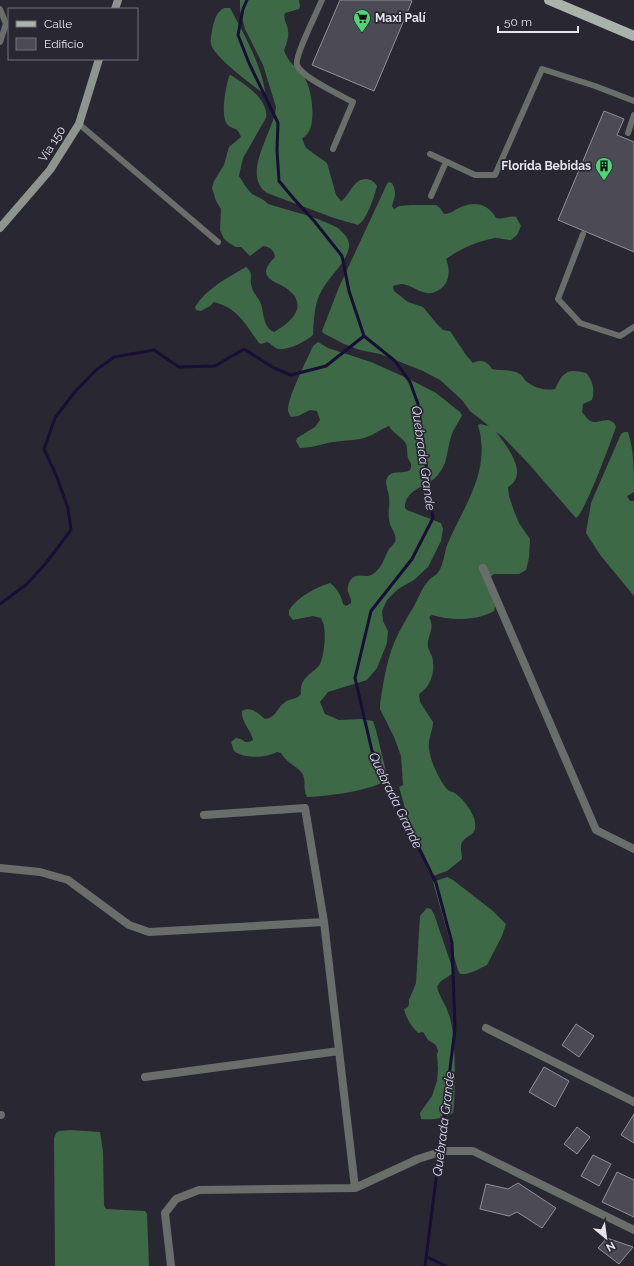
<svg xmlns="http://www.w3.org/2000/svg" width="634" height="1266" viewBox="0 0 634 1266" font-family="Raleway,sans-serif">
<style>
.forest{fill:#3e6947}
.lines{fill:none;stroke-linecap:round;stroke-linejoin:round}
.stream{stroke:#190e35;stroke-width:3}
.building{fill:#4c4b55;stroke:#91909b}
.service{stroke:#696e6a;stroke-width:6}
.minor{stroke:#696e6a;stroke-width:8}
.secondary{stroke:#8e958f;stroke-width:8}
.primary{stroke:#aab3ab;stroke-width:10}
.labels{text-anchor:middle;stroke-width:3.5;stroke-linejoin:round;paint-order:stroke}
.poi-label{font-size:12px;font-weight:bold;fill:#e4e4ea;stroke:#292731;text-anchor:start}
.street-label{font-size:12px;fill:#e4e4ea;stroke:#292731}
.water-label{font-size:13px;font-style:italic;fill:#dad6f3;stroke:#292731}
</style>
<rect width="100%" height="100%" fill="#292731"/>
<!-- forest -->
<path class="forest" d="M240 0H299L300 6 299 9 285 13C283 20 287 23 288 30 289 37 287 43 284 50 289 65 296 65 304 77 312 88 315 118 310 129 309 133 305 136 302 139L306 148 327 163 336 195 341 201C350 196 353 178 367 179 372 180 374 182 377 186 374 197 367 220 358 225L334 218 267 193C240 175 275 129 276 107L263 65 245 29 240 10Z
M224 8H230C243 32 262 66 265 92L263 93C252 85 214 57 211 44 210 39 212 31 213 26 215 18 217 12 224 8Z
M231 75C244 84 269 99 266 118L243 158 239 176C243 182 246 188 251 193 256 197 263 198 268 204 290 211 315 216 336 227 339 228 342 232 345 235 360 252 329 275 322 290 314 304 314 319 313 335 306 341 288 351 278 349 273 347 271 343 267 342L261 344 259 343C245 324 239 309 214 302L210 306 201 311 196 310 195 307C207 288 227 278 246 267 254 274 250 276 251 284 252 292 258 297 261 304 264 314 263 327 274 332 292 322 310 305 286 288 280 284 268 281 266 273 265 268 271 261 275 257 274 250 270 247 263 246L250 256 241 247H236L229 243 224 239 220 230 221 209 216 201 212 188 214 181 224 165 229 147 241 137C237 125 233 131 227 124 220 115 226 87 229 76Z
M389 182 392 183C397 193 395 196 392 206L394 209 399 206 411 205H436L440 208 444 214C451 214 454 210 461 207 476 201 488 204 496 218 503 220 509 215 516 217L521 226 517 235 511 240C506 240 500 238 495 238 478 241 460 249 446 259 449 266 450 275 446 283 444 286 441 289 437 291 425 298 415 286 402 284 399 284 396 285 393 286L394 291 408 302 423 307 437 324 443 330 450 331 466 355 473 363C481 359 487 361 492 369 501 371 511 369 520 374 522 375 524 379 526 381 534 388 546 391 555 389 563 372 567 368 586 373 593 380 595 391 592 400L583 404 582 412C593 427 594 421 609 420L614 423 616 427C611 441 585 513 576 518L527 462 502 436 496 432C506 445 530 474 508 487L509 496 514 511 519 523 530 539 529 558 526 570 519 574H494L488 579 495 606 494 611C476 621 452 621 432 615L429 617C436 630 426 636 428 647 429 652 433 656 433 662 435 674 429 688 419 694L420 702 433 722C433 730 429 736 429 743 428 747 430 754 431 758 433 766 442 785 448 790 451 792 454 792 456 794 464 800 473 812 475 822 477 836 468 834 463 841 459 846 462 853 462 859L447 871 433 876 430 874 428 871 405 808 399 787 403 785 401 756 394 737 380 709V705C383 684 386 663 394 643 399 631 406 619 413 608 418 599 422 587 430 579 432 577 435 576 437 574 444 566 444 552 448 543 462 510 486 478 481 440 481 435 479 430 478 425L480 424 489 426 470 411 462 400 440 380 423 371 380 354 360 350 344 344 323 333 322 331 339 287 387 184Z
M318 342 328 348 371 362 409 379 436 393 460 412 462 415C459 422 454 428 452 434 446 450 449 464 436 477 425 488 405 489 405 508L407 510 441 523 443 529 441 541 428 567 414 580 398 589 387 600 382 611 383 621 388 631 387 643 377 668 367 680 328 692 320 702 325 714 339 720 361 719 373 721 376 730 388 780C368 791 331 796 307 797 302 787 307 781 302 773 296 765 286 763 281 753L277 752C266 758 244 759 234 751L231 742 236 738 241 739 245 742H249L253 740C251 730 241 722 242 711 251 706 258 713 265 719 277 717 276 709 284 703 289 698 297 700 301 694 299 680 309 675 318 667 324 661 326 635 324 627 324 624 322 621 321 618L313 616 293 620 289 615V610C299 596 315 588 330 583 337 588 341 595 343 604L346 606 351 603C352 597 346 593 348 586 353 569 364 580 373 574 382 568 384 558 389 549 391 547 394 544 395 542 397 535 392 530 390 524 387 513 390 507 389 497 389 493 386 487 386 482 388 464 413 480 411 464 411 463 409 460 408 458 406 452 409 446 404 441 400 436 393 433 389 426 381 429 375 434 367 437 356 441 345 440 333 442 322 444 311 448 300 448L296 441 297 438 315 427 320 420 317 411 310 410 298 416 291 417C290 416 289 413 288 411 287 398 307 360 313 346Z
M624 432H628C634 450 634 472 634 492L627 496 630 501H634V596L601 556 586 533 591 503 621 434Z
M447 877 453 880 493 911 506 924 502 936 487 965 475 971 466 974H460L458 970 433 882Z
M427 908 431 909 434 914 453 970 452 974 441 981 437 987C440 998 446 1005 449 1015 456 1033 456 1094 453 1113 443 1119 432 1120 421 1119L420 1113 432 1096 437 1081 438 1069 437 1054 438 1051 436 1045 428 1040 423 1032 418 1033C411 1026 406 1018 404 1009L408 1007 409 1004V1000L416 983 420 916Z
M70 1130 100 1132 103 1152 104 1205 106 1209 145 1211 147 1214 149 1266H55L54 1138 56 1133 59 1131Z"/>
<g class="lines">
<!-- stream -->
<path class="stream" d="M247 0 243 9 238 35 249 63 278 123 277 150 279 181 294 199 315 222 342 256 349 291 364 336 395 361 410 382 418 404 433 518 412 559 371 611 355 678 372 751 436 883 452 943 455 1029 425 1266
M0 604 27 584 46 563 71 530 68 508 56 475 44 449 55 418 73 394 96 370 114 357 154 350 179 367 215 366 244 349 274 368 291 375 326 366 364 336
M427 1257 446 1266"/>
</g>
<!-- building -->
<path class="building" d="M340 0H410L412 1 374 91 312 65Z
M604 111 624 119 617 135 634 142V252L558 220Z
M576 1024 594 1036 579 1057 562 1045Z
M544 1067 569 1081 555 1107 529 1092Z
M634 1114V1143L621 1135Z
M577 1127 590 1137 577 1154 564 1144Z
M593 1155 611 1164 599 1186 581 1176Z
M617 1172 634 1180V1217L602 1202Z
M518 1183 556 1208 542 1228 517 1212 509 1216 480 1209 486 1184 508 1189Z
M607 1238 633 1247 619 1264 598 1248Z"/>
<g class="lines">
<!-- service -->
<path class="service" d="M322 0C318 10 294 57 297 65 301 77 340 95 353 102L333 149
M0 9 6 24 0 42
M79 124 218 242
M628 133 634 115
M430 154 475 175H495L542 69 595 86 634 101
M431 196 446 162
M583 234 558 299 580 323 620 336 634 327"/>
<!-- minor -->
<path class="minor" d="M483 568 596 830 634 849
M204 815 305 808 324 922
M0 868 40 872 68 880 129 925 149 932 324 922 355 1188
M486 1028 634 1102
M145 1077 339 1051
M0 1115H1
M171 1266 165 1213 176 1199 199 1190 355 1188 418 1159 443 1151H473L634 1230"/>
<!-- secondary -->
<path class="secondary" d="M115 9 118 0
M0 228 50 170 79 124 99 59"/>
<!-- primary -->
<path class="primary" d="M549 0 634 36"/>
</g>
<!-- icons -->
<defs>
<symbol id="supermarket-pin" viewBox="-11 -11 22 30"><path d="M0 17L-7.5 6A9.5 9.5 0 1 1 7.5 6Z" fill="#4dd676" stroke="#292731"/><path d="M-6-5.5h2.5l.6 2H6L4.5 2H-2.5L-4.4-4H-6ZM-1.5 3.2a1.3 1.3 0 1 0 .1 0ZM3 3.2a1.3 1.3 0 1 0 .1 0Z" fill="#111"/></symbol>
<symbol id="building-pin" viewBox="-11 -11 22 30"><path d="M0 17L-7.5 6A9.5 9.5 0 1 1 7.5 6Z" fill="#4dd676" stroke="#292731"/><path d="M-4-6H4V6H1V3H-1V6H-4ZM-2.5-4.3h1.7v1.8h-1.7ZM.8-4.3h1.7v1.8H.8ZM-2.5-1h1.7V.8h-1.7ZM.8-1h1.7V.8H.8Z" fill="#111"/></symbol>
</defs>
<g fill-rule="evenodd">
<use href="#supermarket-pin" x="352" y="8" width="20" height="27"/>
<use href="#building-pin" x="594" y="156" width="20" height="27"/>
</g>
<g class="labels">
<!-- poi labels -->
<g class="poi-label">
<text x="375" y="22">Maxi Palí</text>
<text x="591" y="170" text-anchor="end">Florida Bebidas</text>
</g>
<!-- street labels -->
<g class="street-label">
<text transform="translate(52 144) rotate(-58)" y="4">Vía 150</text>
</g>
<!-- water labels -->
<g class="water-label">
<text transform="translate(424 458) rotate(82)" y="5">Quebrada Grande</text>
<text transform="translate(396 800) rotate(64)" y="5">Quebrada Grande</text>
<text transform="translate(443 1124) rotate(-83)" y="5">Quebrada Grande</text>
</g>
</g>
<!-- legend -->
<rect x="8" y="8" width="130" height="52" fill="#292731" stroke="#74737b"/>
<rect x="16" y="21" width="20" height="6" fill="#aab3ab" stroke="#74737b"/>
<text x="44" y="28" font-size="12" fill="#e4e4ea">Calle</text>
<rect x="16" y="38" width="20" height="12" fill="#4c4b55" stroke="#74737b"/>
<text x="44" y="48" font-size="12" fill="#e4e4ea">Edificio</text>
<!-- north arrow -->
<g transform="translate(606 1238) rotate(151)" stroke="#292731" stroke-width="3" paint-order="stroke">
<path d="M0-3L7 15L0 10L-7 15Z" fill="#e4e4ea"/>
<text y="-6" font-size="11" font-weight="bold" text-anchor="middle" fill="#e4e4ea">N</text>
</g>
<!-- scale -->
<path d="M498 26v6h80v-6" fill="none" stroke="#e4e4ea" stroke-width="2"/>
<text x="504" y="26" font-size="12" fill="#e4e4ea" stroke="#292731" stroke-width="3" paint-order="stroke">50 m</text>
</svg>
